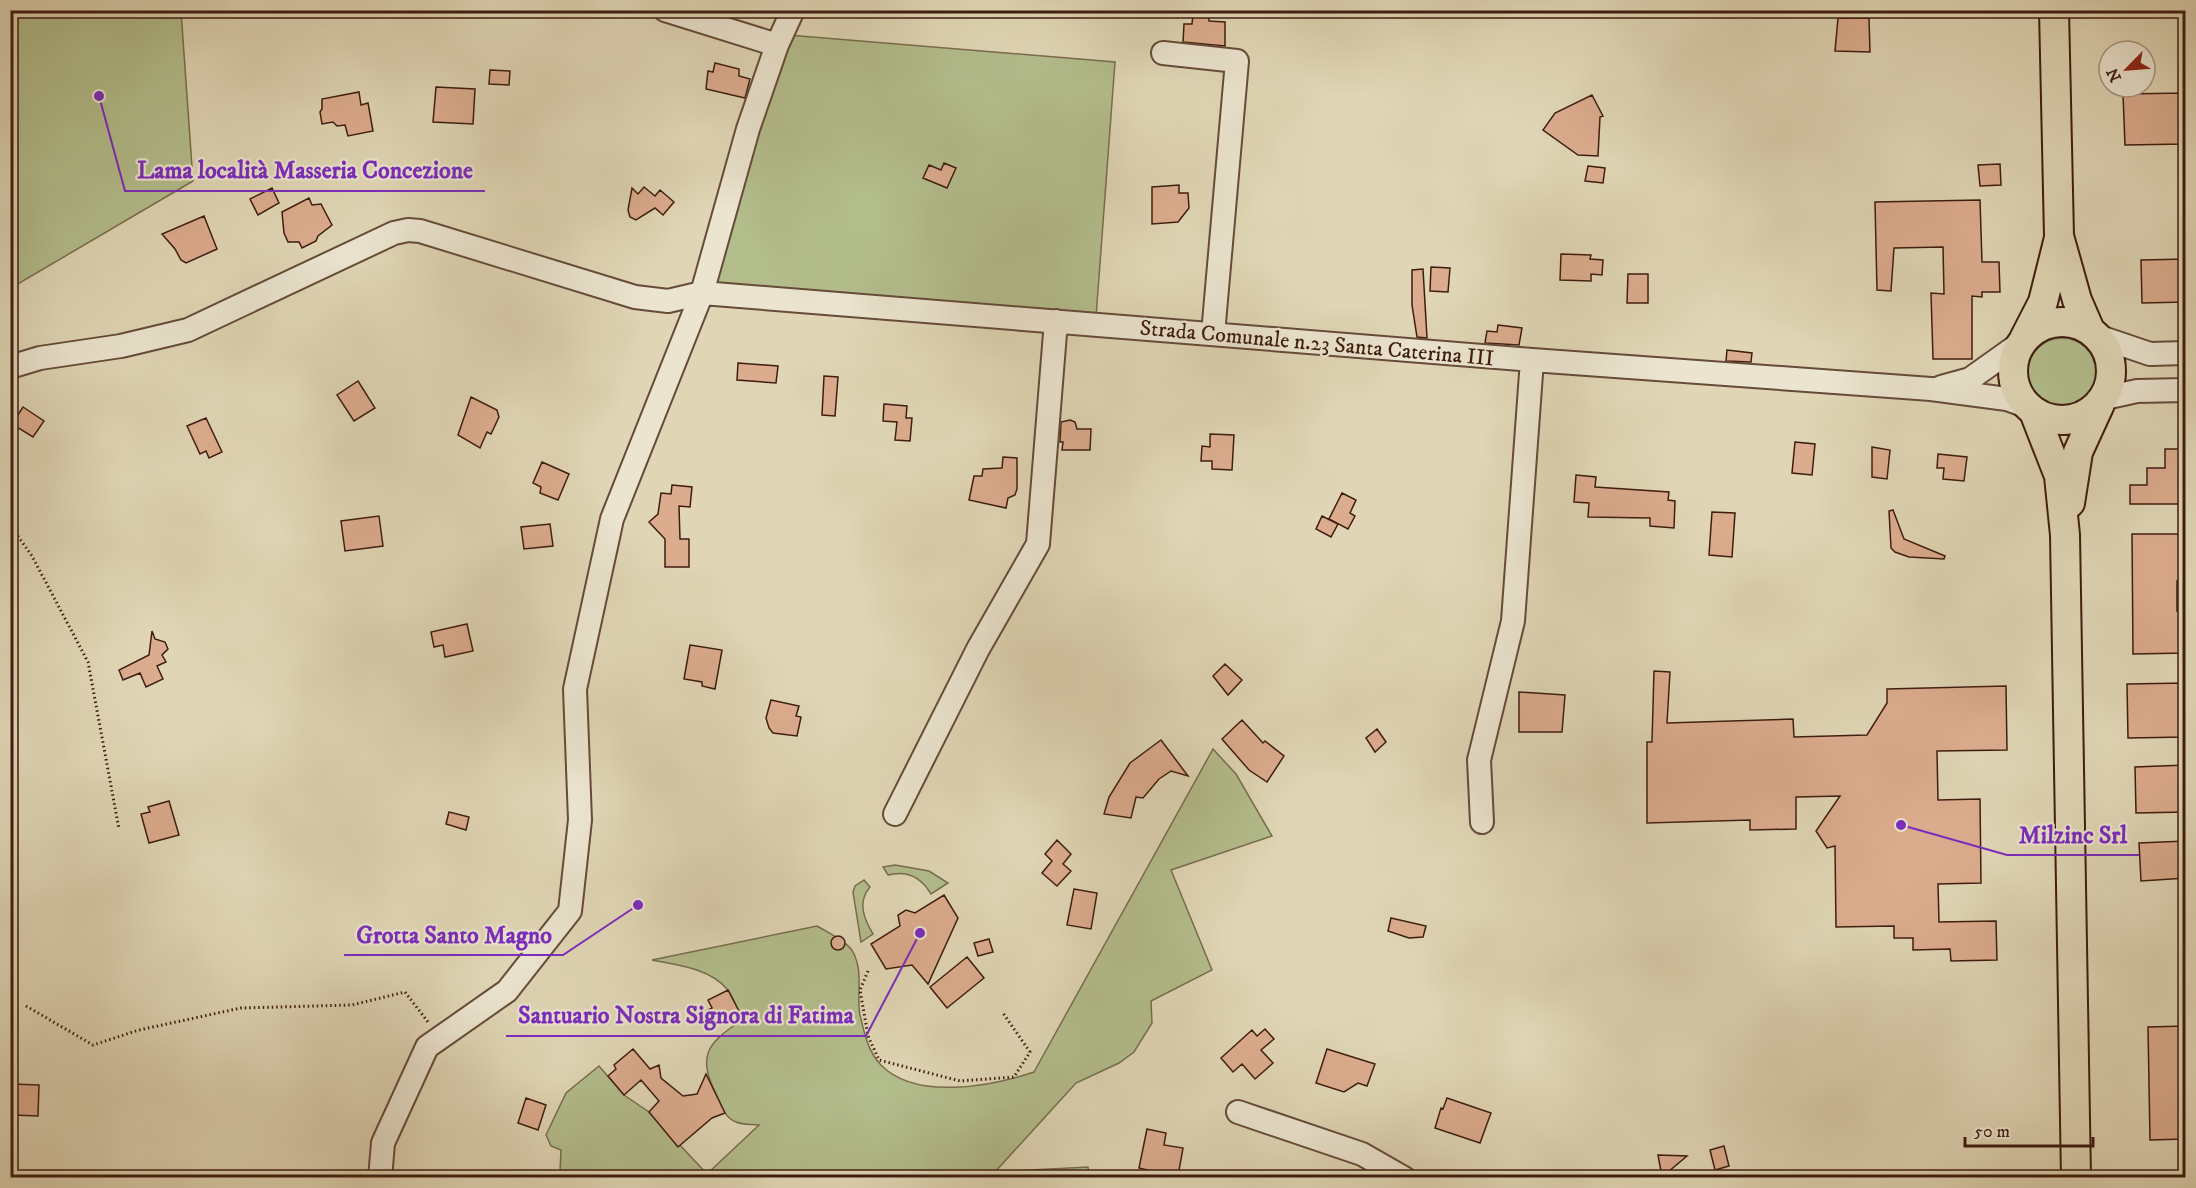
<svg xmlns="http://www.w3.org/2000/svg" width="2196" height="1188" viewBox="0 0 2196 1188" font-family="'IM FELL DW Pica',serif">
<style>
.green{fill:#b3bd8c;stroke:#786d4e;stroke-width:1.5}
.building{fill:#dcac8e;stroke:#3e1d10;stroke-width:1.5}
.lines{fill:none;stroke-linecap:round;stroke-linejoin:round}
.minor-casing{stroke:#664b39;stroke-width:26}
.major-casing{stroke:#3e1d10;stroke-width:32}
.path{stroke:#3e1d10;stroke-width:3;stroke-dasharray:1.5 3;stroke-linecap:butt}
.minor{stroke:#ebe4cf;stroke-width:22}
.major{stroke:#e0d6b5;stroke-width:28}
.labels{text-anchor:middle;stroke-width:4.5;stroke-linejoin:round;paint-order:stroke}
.street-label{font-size:22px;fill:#3e1d10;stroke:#ebe4cf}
.leader{fill:none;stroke:#7b2cbf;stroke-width:2}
.callout-dot{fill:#7b2cbf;stroke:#ebe4cf;stroke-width:2}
.callout-label{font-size:24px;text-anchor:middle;font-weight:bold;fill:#7b2cbf;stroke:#ebe4cf;stroke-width:4.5;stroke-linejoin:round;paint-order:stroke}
</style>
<rect width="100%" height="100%" fill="#e0d6b5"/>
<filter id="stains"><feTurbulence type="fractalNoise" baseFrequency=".00333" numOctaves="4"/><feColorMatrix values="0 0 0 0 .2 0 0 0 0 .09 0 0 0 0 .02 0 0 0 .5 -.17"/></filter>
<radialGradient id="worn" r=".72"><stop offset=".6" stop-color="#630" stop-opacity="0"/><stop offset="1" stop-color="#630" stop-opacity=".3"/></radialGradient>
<!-- green -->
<path class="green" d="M10 11H181L193 181 11 288Z
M788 35 1115 62 1096 317 702 293Z
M2028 372a34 34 0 1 1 68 0a34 34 0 1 1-68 0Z
M1213 749 1236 774 1272 836 1171 870 1212 970 1151 1001 1152 1023 1134 1052 1119 1063 1076 1083 995 1172 1088 1167 1089 1177H566L560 1172 561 1150 551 1146 546 1135 566 1093 599 1066 624 1095 649 1112 707 1174 759 1125C752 1124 742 1125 736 1122 725 1118 721 1105 717 1096 697 1056 706 1044 742 1020 737 1011 734 997 727 989 709 968 677 965 652 960L817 926C827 932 848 942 853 952 864 973 856 994 860 1015 864 1032 868 1052 881 1065 916 1101 992 1086 1034 1072Z
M895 865 929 871 948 883 931 894C921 877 907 870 888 875L883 867Z
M864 880 870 887C857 902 864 919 873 934L861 942 853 892 855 886Z"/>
<!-- building -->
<path class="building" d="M1193 14 1209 15V21L1225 22V46L1183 42 1184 24H1192Z
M1838 18H1869L1870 52 1835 51Z
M715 63 739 69V76L750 79 745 98 706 89 708 71 713 72Z
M490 70 510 71 509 85 489 84Z
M436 87 475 89 473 124 433 122Z
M359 92 361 105 368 103 373 131 348 136 345 125 337 126 333 122 322 124 320 112 322 109V99Z
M2186 93V144L2125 145 2123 94Z
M1592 95 1603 116 1600 117 1598 156 1578 155 1543 130 1555 113Z
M944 163 956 168 947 188 923 178 929 165 941 170Z
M2000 164 2001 185 1980 186 1978 165Z
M1588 166 1605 168 1603 183 1585 181Z
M1179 185V193H1188L1189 208 1178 222 1152 224V187Z
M644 187 655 196 660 190 674 202 663 215 655 208 636 220 630 217 628 210 632 188 638 194Z
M272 188 279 203 258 215 250 199Z
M309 198 312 205 321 204 332 225 318 236 316 241 302 248 299 242H288L284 233 282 212Z
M1980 200 1982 262H1999L2000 292H1982V297L1972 296V359H1933L1931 293 1944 294 1943 247 1894 248 1891 291 1877 290 1875 202Z
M204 216 217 249 186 263 181 260 175 249 162 234Z
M1561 254 1591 255 1590 259 1603 260 1602 275 1591 274V281L1560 280Z
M2186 259V302L2142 303 2141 260Z
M1431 267 1450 268 1448 292 1430 291Z
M1423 269 1427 338 1417 337 1412 305V270Z
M1628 274H1648V303H1627Z
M1498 325 1522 328 1519 345 1485 343 1487 331 1497 332Z
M1727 350 1752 353 1751 362 1726 361Z
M738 363 778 366 776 383 737 380Z
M824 376 838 377 835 416 822 415Z
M358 381 375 408 354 421 337 395Z
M471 397 497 410 499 417 491 434 487 432 480 448 458 435Z
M884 404 907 406 906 418H912L910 441 895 440 897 422 883 421Z
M23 407 44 421 33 437 12 424Z
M206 418 222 452 209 458 206 451 200 454 187 426Z
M1070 420 1075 422 1077 429H1091L1090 450H1062L1063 442H1060L1061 422Z
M1210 434 1234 435 1232 470 1212 469V461H1201L1202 446 1210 447Z
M1795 442 1815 444 1812 475 1792 473Z
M1872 447 1890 450 1887 479 1872 477Z
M2165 449H2186V504H2130V485H2147V468H2165Z
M1938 454 1967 457 1964 481 1943 479 1944 468H1937Z
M1003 457 1017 458V489L1015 495 1008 498 1006 508 969 500 974 476H982L983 469 1002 468Z
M542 462 569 474 558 500 540 493 541 487 533 483Z
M1576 475 1596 477 1595 487 1669 492 1668 500 1675 501 1674 528 1650 526V518L1588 517 1589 503 1574 502Z
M672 485 692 487 690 507 679 506 680 539H689V567H665V539L649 522 658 514 661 493 671 494Z
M1342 493 1356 500 1350 513 1355 516 1348 529 1329 519Z
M1893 510 1904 539 1945 556 1944 559 1909 557 1895 552 1891 548 1889 511Z
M1712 512 1735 513 1732 557 1709 555Z
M379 516 383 546 345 551 341 521Z
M1322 516 1338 524 1331 537 1316 529Z
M550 524 553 546 524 549 521 527Z
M2132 534H2186V581H2177V611H2186V653L2133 654Z
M467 624 473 651 445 657 443 645 434 647 431 632Z
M152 631 155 639 165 642 168 649 162 655 166 662 157 666 163 679 146 687 140 673 123 680 119 670 149 655Z
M690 645 722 650 715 689 702 686V682L684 679Z
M1225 664 1242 680 1228 695 1213 676Z
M1654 671 1670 672 1667 723 1793 719 1794 737 1867 735 1887 703V689L2006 686 2007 750 1937 751 1938 800 1980 799 1981 883 1938 884 1939 922 1996 921 1997 960 1951 961 1950 949 1913 950V938H1894V926L1836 927 1835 846 1827 848 1816 831 1840 796 1796 797V829L1750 830V820L1647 823V742H1652Z
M2186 683V737L2128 738 2127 684Z
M1519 692 1565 695 1562 732H1519Z
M771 700 799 706 796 716 801 717 797 736 773 733 769 728 766 718Z
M1242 720 1263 743 1265 741 1284 756 1267 782 1249 770 1222 739Z
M1377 729 1386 742 1375 752 1366 738Z
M1161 740 1188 776 1171 771 1159 779 1143 798 1136 797 1131 818 1104 814 1109 797 1130 763Z
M2186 765V812L2136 813 2135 767Z
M169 801 179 835 149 843 141 814 150 812 148 807Z
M449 812 469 817 466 830 446 824Z
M1057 840 1071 854 1063 864 1071 871 1057 886 1042 873 1052 861 1045 854Z
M2186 841V878L2141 881 2139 843Z
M1074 889 1097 893 1091 929 1067 925Z
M944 895 958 918 928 984 912 965 886 969 871 944 900 926 898 915 906 910 915 913Z
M1391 918 1426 926 1423 937 1409 938 1388 931Z
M831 943a7 7 0 1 1 14 0a7 7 0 1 1-14 0Z
M989 939 993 952 978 956 974 943Z
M967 957 984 978 947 1008 930 987Z
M728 990 740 1013 714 1026 706 1011 712 1008 708 1000Z
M2186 1026V1139L2150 1140 2148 1027Z
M1265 1029 1274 1039 1261 1050 1273 1063 1255 1079 1242 1064 1233 1072 1221 1058 1252 1030 1257 1036Z
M633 1049 650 1069 659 1065 661 1078 683 1096 697 1094 706 1074 725 1113 712 1118 678 1147 649 1112 659 1101 641 1080 624 1095 608 1076 616 1069 614 1065Z
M1327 1049 1375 1064 1367 1086 1358 1083 1344 1092 1316 1083Z
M13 1084 39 1085 38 1116 13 1115Z
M526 1098 546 1105 538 1130 518 1123Z
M1447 1098 1491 1113 1480 1143 1435 1128 1441 1108 1443 1109Z
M1147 1129 1166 1133 1164 1145 1183 1148 1178 1176 1148 1172V1170L1139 1168Z
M1724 1146 1729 1166 1715 1170 1710 1150Z
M1658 1155 1687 1156 1662 1177Z"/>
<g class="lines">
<defs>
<path id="minor" d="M665 10 777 45
M1163 53 1237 61 1213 334
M2097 336 2150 354 2186 353
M10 367 40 358 121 346 188 330 394 233 408 230 420 231 635 297 668 301 702 293 1532 360 1931 389 2007 399 2026 406
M1941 387 1970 379 2022 342
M2105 398 2137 391 2186 390
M895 814 978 649 1038 544 1056 321
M1482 822 1479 760 1513 621 1532 360
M1238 1112 1362 1154 1404 1178
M380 1178 383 1143 427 1047 507 991 570 911 580 820 575 689 612 519 702 293 748 129 777 45 793 10"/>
<path id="major" d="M2054 10 2059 236 2077 300 2090 330
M2013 371a49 49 0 1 1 98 0a49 49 0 1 1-98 0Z
M2024 339 2043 302 2059 238
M2034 412 2059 476 2065 535 2076 1178
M2070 503 2078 452 2100 404"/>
</defs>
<!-- minor casing -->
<use href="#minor" class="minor-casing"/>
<!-- major casing -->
<use href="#major" class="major-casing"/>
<!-- path -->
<path class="path" d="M10 525 32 556 88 662 119 829
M868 971 860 990 868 1036 879 1060 960 1081 1014 1077 1030 1052 1003 1013
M26 1006 93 1045 139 1030 241 1008 352 1005 405 992 428 1022"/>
<!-- minor -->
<use href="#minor" class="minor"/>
<!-- major -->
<use href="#major" class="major"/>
</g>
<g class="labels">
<!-- street labels -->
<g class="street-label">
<text transform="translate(1317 342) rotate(5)" y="8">Strada Comunale n.23 Santa Caterina III</text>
</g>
</g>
<!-- callouts -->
<path class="leader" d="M99 96L125 191H485M1901 825L2007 855H2139M638 905L563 955H344M920 933L866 1036H506"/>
<g class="callout-dot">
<circle cx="99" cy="96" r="6"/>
<circle cx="1901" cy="825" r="6"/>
<circle cx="638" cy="905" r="6"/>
<circle cx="920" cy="933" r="6"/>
</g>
<g class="callout-label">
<text x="305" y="178">Lama località Masseria Concezione</text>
<text x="2073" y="843">Milzinc Srl</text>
<text x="454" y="943">Grotta Santo Magno</text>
<text x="686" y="1023">Santuario Nostra Signora di Fatima</text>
</g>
<!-- margin -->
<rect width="2196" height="1188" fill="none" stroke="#e0d6b5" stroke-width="36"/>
<rect x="12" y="12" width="2172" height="1164" fill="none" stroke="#3e1d10" stroke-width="3"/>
<rect x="18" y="18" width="2160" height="1152" fill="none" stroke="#3e1d10" stroke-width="1.5"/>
<!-- north arrow -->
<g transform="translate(2127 69) rotate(245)"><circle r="28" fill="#ebe4cf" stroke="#a69483" stroke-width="1.5"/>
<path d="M0-4.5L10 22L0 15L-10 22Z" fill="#8f2418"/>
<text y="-9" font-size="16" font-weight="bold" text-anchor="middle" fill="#3e1d10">N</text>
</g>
<!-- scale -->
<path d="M1965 1137v9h128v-9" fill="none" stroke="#3e1d10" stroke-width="3"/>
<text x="1974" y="1137" font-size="18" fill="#3e1d10" stroke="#ebe4cf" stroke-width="4.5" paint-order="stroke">50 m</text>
<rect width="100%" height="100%" filter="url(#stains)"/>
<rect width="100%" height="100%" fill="url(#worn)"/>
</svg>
